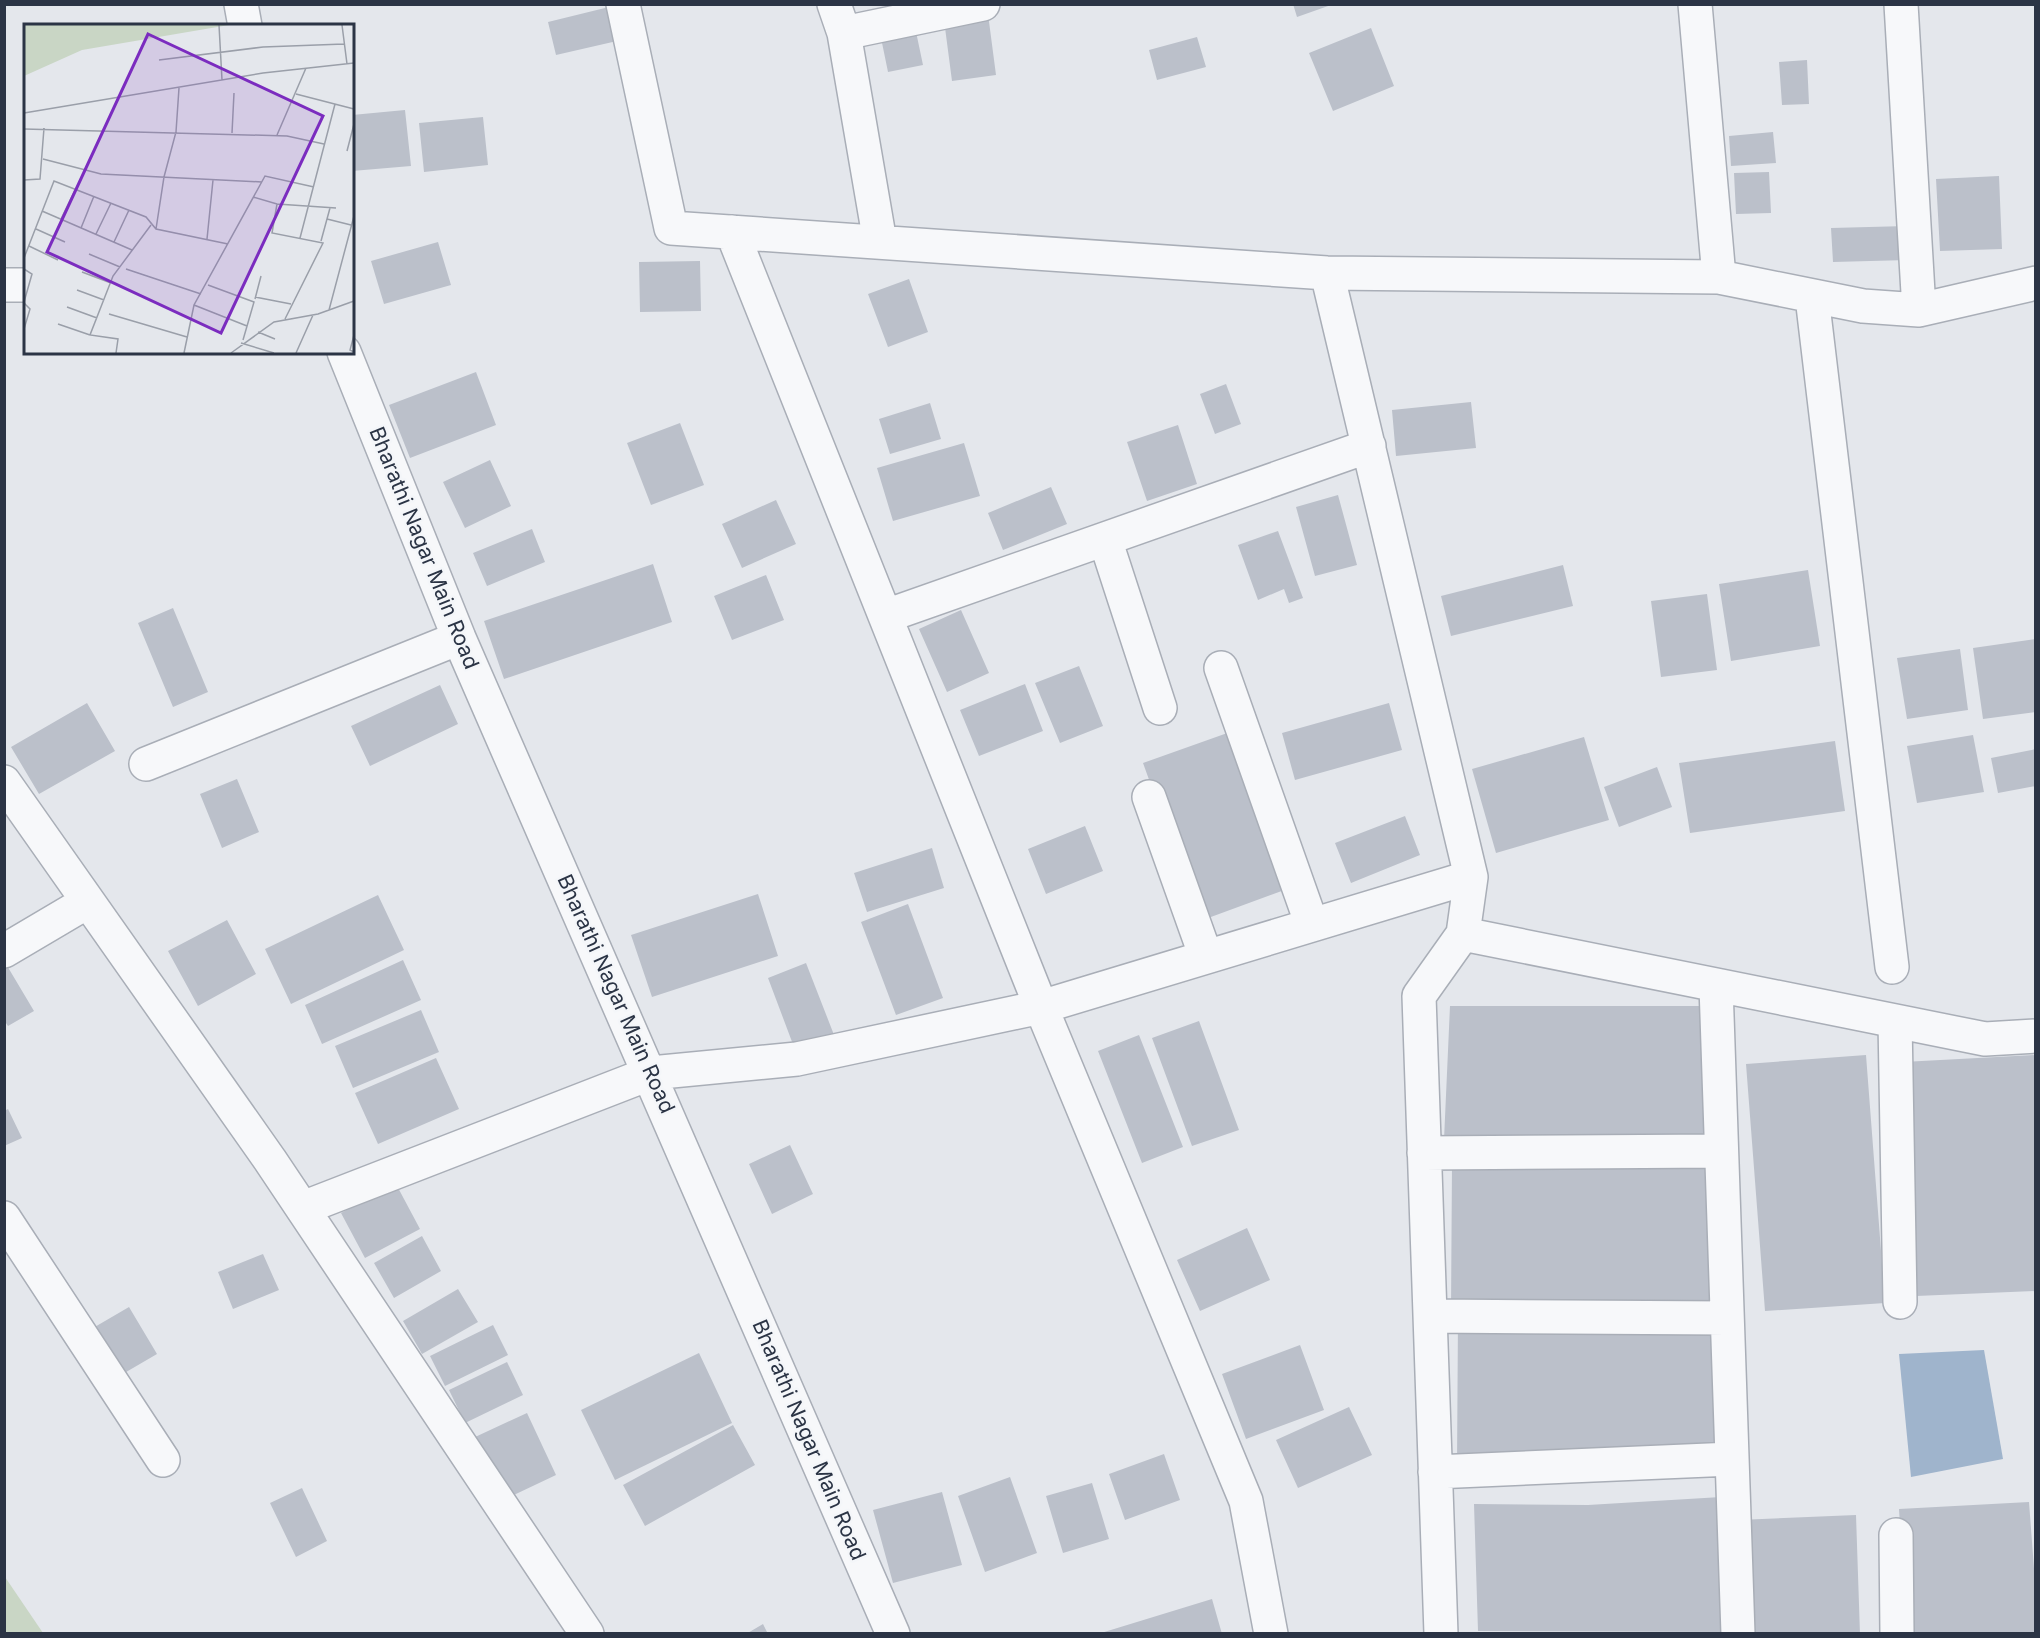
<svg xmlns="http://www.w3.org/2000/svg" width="2040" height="1638" viewBox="0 0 2040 1638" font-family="Inter,sans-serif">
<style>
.green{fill:#c9d6c5}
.water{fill:#9fb4cc}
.building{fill:#bbc0ca}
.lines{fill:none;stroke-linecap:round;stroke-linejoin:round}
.minor-casing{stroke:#a9aeb7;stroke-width:36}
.minor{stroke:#f7f8fa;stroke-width:33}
.labels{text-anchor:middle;stroke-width:5;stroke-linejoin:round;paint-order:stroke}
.street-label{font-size:21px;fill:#2b3445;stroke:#f4f6f9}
.inset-road{fill:none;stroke:#9a9fa9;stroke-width:1.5}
.view{fill:#7b2cbf;fill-opacity:0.15;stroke:#7b2cbf;stroke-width:3}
.inset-edge{fill:none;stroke:#2b3445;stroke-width:3}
</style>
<rect width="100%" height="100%" fill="#e4e7ec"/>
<!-- green -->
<path class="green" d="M5 1577 43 1633H5Z"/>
<!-- water -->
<path class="water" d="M1984 1350 2003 1459 1911 1477 1899 1354Z"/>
<!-- building -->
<path class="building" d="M1293 4H1331V5L1297 17Z
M609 7 617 41 556 55 548 22Z
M988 14 996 75 952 81 944 20Z
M915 27 923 65 888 72 880 33Z
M1371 28 1394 86 1333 111 1309 53Z
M1197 37 1206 67 1157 80 1149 50Z
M1807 60 1809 104 1782 105 1779 62Z
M405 110 411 166 352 171V115Z
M483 117 488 165 424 172 419 123Z
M1773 132 1776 163 1731 166 1729 136Z
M1769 172 1771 213 1736 214 1734 173Z
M1999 176 2002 249 1940 251 1936 179Z
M1907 226 1908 260 1833 262 1831 228Z
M438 242 451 285 384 304 371 261Z
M700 261 701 311 640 312 639 262Z
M909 279 928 332 888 347 868 294Z
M476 372 496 425 410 458 389 405Z
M1226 384 1241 424 1215 434 1200 394Z
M1471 402 1476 448 1396 456 1392 410Z
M930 403 941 439 890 454 879 419Z
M680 423 704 485 651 505 627 443Z
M1178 425 1197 484 1147 501 1127 442Z
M964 443 980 496 893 521 877 468Z
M490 460 511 506 465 528 443 482Z
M1051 487 1067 524 1003 550 988 513Z
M1338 495 1357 565 1315 576 1296 507Z
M776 500 796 544 742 568 722 524Z
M532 529 545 562 487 586 473 553Z
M1278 531 1303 598 1289 603 1284 589 1258 600 1238 545Z
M653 564 672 622 504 679 484 621Z
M1563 565 1573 606 1451 636 1441 596Z
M1808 570 1820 646 1731 661 1719 584Z
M766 575 784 620 732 640 714 596Z
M1707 594 1717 670 1661 677 1651 601Z
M173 608 208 692 173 707 138 623Z
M961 610 989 673 947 692 919 629Z
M2036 639V712L1983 719 1973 648Z
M1960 649 1968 710 1907 719 1897 658Z
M1079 666 1103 726 1060 743 1035 683Z
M1025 684 1043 731 979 756 960 710Z
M440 685 458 724 370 766 351 726Z
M87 703 115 751 39 794 11 747Z
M1389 703 1402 750 1295 780 1282 733Z
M1233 731 1290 888 1200 921 1143 763Z
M1973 735 1984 792 1917 803 1907 746Z
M1584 737 1609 820 1496 853 1472 769Z
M1835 741 1845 811 1690 833 1679 763Z
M2036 749V786L1998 793 1991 758Z
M1657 767 1672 807 1619 827 1604 787Z
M237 779 259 832 222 848 200 794Z
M1405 816 1420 855 1351 883 1335 843Z
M1085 826 1103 871 1046 894 1028 849Z
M932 848 944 888 867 912 854 873Z
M758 894 778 956 652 997 631 935Z
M378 895 404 950 291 1004 265 949Z
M908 904 943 998 896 1015 861 922Z
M227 920 256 974 198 1006 168 951Z
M403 960 421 1000 322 1044 305 1005Z
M806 963 836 1040 797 1055 768 978Z
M6 964 34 1011 8 1026 4 1020V965Z
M1450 1006H1703L1715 1317 1451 1311 1452 1163 1444 1140Z
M421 1010 439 1052 353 1088 335 1046Z
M1199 1021 1239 1130 1192 1146 1152 1038Z
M1139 1035 1183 1147 1142 1163 1098 1051Z
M1866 1055 1885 1303 1765 1311 1746 1064Z
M2036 1055V1291L1916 1296 1903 1062Z
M436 1058 459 1109 378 1144 355 1093Z
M8 1109 22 1138 4 1146V1111Z
M790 1145 813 1194 772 1214 749 1164Z
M396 1184 420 1229 365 1258 341 1213Z
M1247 1228 1270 1280 1200 1311 1177 1260Z
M422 1236 441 1271 394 1298 374 1263Z
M263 1254 279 1290 233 1309 218 1272Z
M458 1289 478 1322 422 1354 403 1321Z
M129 1307 157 1354 121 1375 93 1328Z
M1458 1316 1720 1327 1721 1442 1457 1465Z
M493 1325 508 1355 445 1386 430 1356Z
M1300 1345 1324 1410 1246 1439 1222 1374Z
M699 1353 732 1423 615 1480 581 1410Z
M507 1362 523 1395 465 1423 449 1390Z
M1349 1407 1372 1455 1298 1488 1276 1440Z
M527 1413 556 1475 503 1500 473 1438Z
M733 1425 755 1465 645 1526 623 1485Z
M1164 1454 1180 1500 1125 1520 1109 1474Z
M1010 1477 1037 1553 985 1572 958 1496Z
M1092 1483 1109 1539 1063 1553 1046 1496Z
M302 1488 327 1541 296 1557 270 1503Z
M942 1492 962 1565 893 1583 873 1510Z
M1721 1497 1729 1632 1478 1631 1474 1504 1588 1505Z
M2029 1502 2036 1595V1634H1907L1899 1509Z
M1856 1515 1860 1634H1743L1738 1520Z
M1212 1599 1222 1634H1101V1633Z
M763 1624 768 1634H746Z"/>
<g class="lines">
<defs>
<path id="minor" d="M241 4 245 26
M623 4 671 228 1327 273 1719 277 1863 306 1919 310 2036 283
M834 4 844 33 880 242
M1695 4 1719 277
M1901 4 1919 310
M844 33 983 4
M732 232 1041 1007 1246 1501 1271 1634
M1327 273 1471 877 1463 934 1419 996 1441 1634
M4 285H26
M1812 297 1892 967
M344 352 459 638 893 1634
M1105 539 1160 708
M886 616 1369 446
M1221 668 1312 925
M146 764 459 638
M4 782 270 1160 587 1634
M1149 797 1206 957
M1463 934 1985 1039 2036 1036
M4 951 87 902
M1716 986 1738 1634
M1895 1021 1900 1302
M1424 1153 1721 1151
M303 1208 651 1073 797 1059 1041 1007 1471 877
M4 1218 163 1460
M1430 1316 1727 1318
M1435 1472 1732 1459
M1896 1535 1897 1634"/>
</defs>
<!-- minor casing -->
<use href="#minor" class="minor-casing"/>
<!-- minor -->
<use href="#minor" class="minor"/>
</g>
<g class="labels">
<!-- street labels -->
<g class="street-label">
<text transform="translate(424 548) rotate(68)" y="7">Bharathi Nagar Main Road</text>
<text transform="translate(616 994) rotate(66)" y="7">Bharathi Nagar Main Road</text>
<text transform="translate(809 1440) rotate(67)" y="7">Bharathi Nagar Main Road</text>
</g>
</g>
<!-- overview -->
<g transform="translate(24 24)">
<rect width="330" height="330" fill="#e4e7ec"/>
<path d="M0 1H205L58 26 0 52Z" fill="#c9d6c5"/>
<path class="inset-road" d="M195 1 198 56M318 1 323 40M135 36 239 23 320 20M272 70 330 85M0 89 239 49 330 39M0 105 263 112 300 120M208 109 210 69M253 111 282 44M323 127 330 100M19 135 77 150 238 158M0 156 16 155 20 104M229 173 253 180 312 184M253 180 248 209 299 219 261 295M18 187 108 226M37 195 52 164M303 195 327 201M57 204 70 172M12 205 41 218M132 205 140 153 152 108 155 64M72 210 87 179M276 214 311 80M183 215 189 156M297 217 306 184M90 218 105 186M5 222 34 236M65 230 96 243M0 234 30 157 122 193 132 205 204 220M0 245 8 250 0 278M102 245 177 270M58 248 87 259M184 261 230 278 219 316M53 266 80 276M231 273 267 280M231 275 237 252M0 279 6 285 0 305M170 281 223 302M43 283 73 294M305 286 330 192M85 290 163 313M34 300 66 311M234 308 251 315M330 311 326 326 330 328M217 319 250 329M92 329 94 315 66 311 89 252 127 201M160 329 170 281 241 152 290 163M207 329 250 298 294 290 330 277M272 329 289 291"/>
<path class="view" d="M124 10 299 92 197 309 23 228Z"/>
<rect width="330" height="330" class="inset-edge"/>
</g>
<!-- border -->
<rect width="2040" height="1638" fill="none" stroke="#2b3445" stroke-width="12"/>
</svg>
